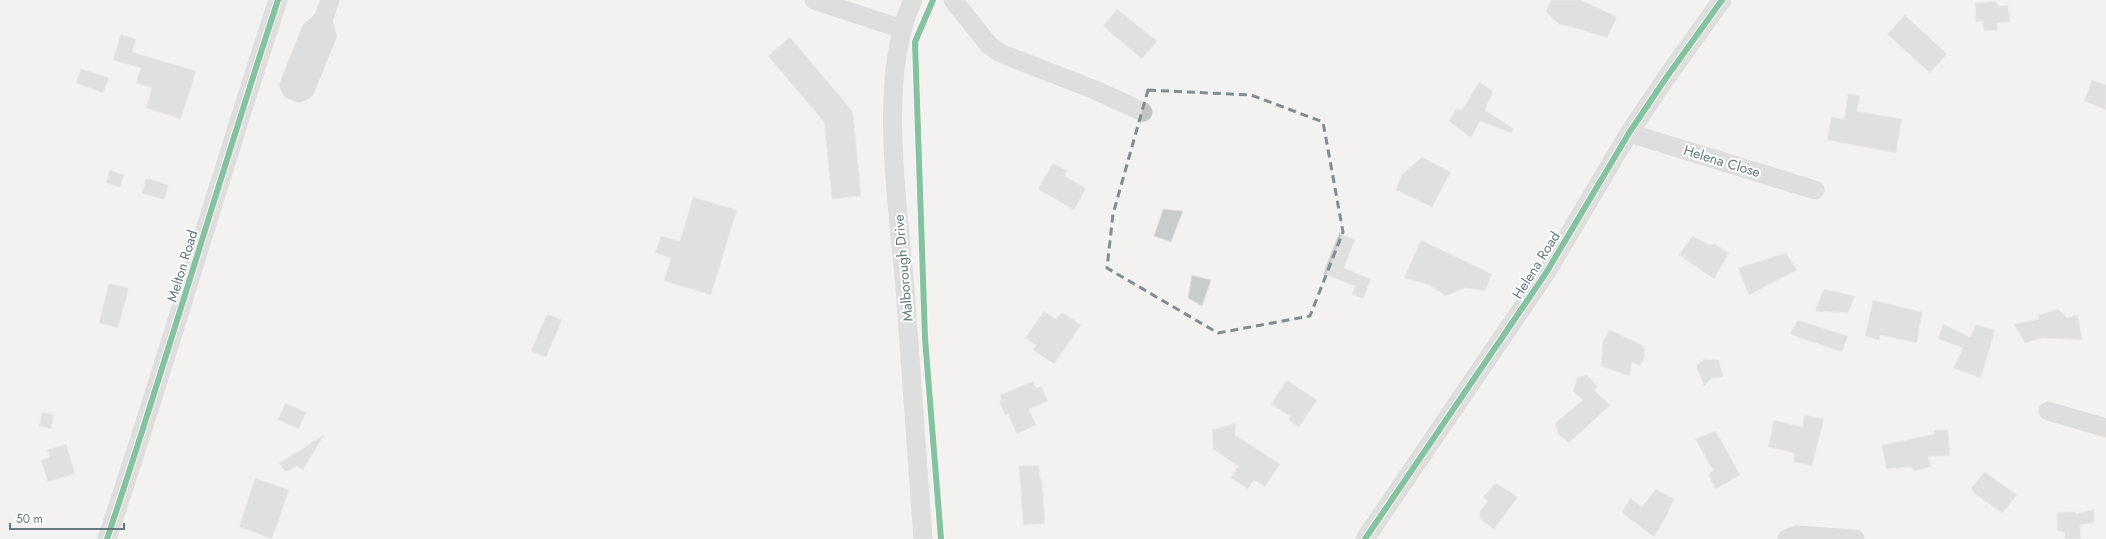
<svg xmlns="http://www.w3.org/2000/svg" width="2106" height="539" viewBox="0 0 2106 539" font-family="Jost,sans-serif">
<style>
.building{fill:#cacccb;stroke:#e2e2e1}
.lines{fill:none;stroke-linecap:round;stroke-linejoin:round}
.minor{stroke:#c3c5c5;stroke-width:19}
.cycleway-casing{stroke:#fff;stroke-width:8}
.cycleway{stroke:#00873e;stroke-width:6}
.marked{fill:none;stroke:#7d8f93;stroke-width:3;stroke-dasharray:8 5;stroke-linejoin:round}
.labels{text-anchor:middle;stroke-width:4;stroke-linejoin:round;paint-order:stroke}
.street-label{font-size:14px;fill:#647a7f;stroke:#fff}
</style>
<rect width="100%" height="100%" fill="#f3f2f1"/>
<!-- building -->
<path class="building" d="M1551 0H1581L1617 17 1607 38 1572 27 1560 25 1546 12Z
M1995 1 1998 6 2008 5 2010 22 1997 23 1998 30 1984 31 1983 21 1976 22 1975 3Z
M1117 9 1157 41 1142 59 1103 26Z
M1905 15 1947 54 1930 73 1887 34Z
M121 34 136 39 132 52 196 71 181 119 146 108 152 88 136 83 141 68 113 60Z
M790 37 853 112 861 196 832 199 824 122 768 56Z
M81 69 109 78 103 93 76 83Z
M2092 80 2106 85V110L2084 101Z
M1479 82 1493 91 1485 110 1514 129 1511 133 1480 121 1471 138 1449 121 1456 109H1463Z
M1848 94 1860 96 1857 111 1902 119 1896 153 1827 140 1831 117 1844 119Z
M1422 157 1451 172 1432 207 1396 190 1401 175Z
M1053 163 1067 171 1064 176 1086 188 1074 210 1038 189Z
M110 170 124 175 120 187 106 183Z
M146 178 169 185 164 200 142 193Z
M693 197 737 210 711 295 664 281 671 258 655 253 661 236 680 241Z
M1163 209 1183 211 1171 242 1154 236Z
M1339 233 1355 240 1344 268 1371 279 1363 299 1352 294 1355 286 1323 274Z
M1692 236 1710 245 1715 244 1729 253 1714 279 1679 255Z
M1421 240 1492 274 1485 291 1465 288 1446 296 1429 285 1404 278Z
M1786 253 1797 270 1749 295 1738 268Z
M1192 275 1211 280 1202 306 1188 298Z
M109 283 129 288 118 328 99 323Z
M1824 289 1855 296 1848 313 1815 311Z
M1873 300 1922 312 1917 343 1880 335 1879 340 1865 336Z
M2058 309 2067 318 2078 314 2082 340 2042 338 2025 343 2014 324 2039 319 2038 315Z
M1044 311 1056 319 1062 312 1081 325 1054 364 1033 350 1036 345 1025 338Z
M547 314 562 320 546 357 531 351Z
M1798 320 1848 336 1842 352 1797 337 1790 333Z
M1943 324 1970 337 1976 325 1995 330 1981 378 1953 368 1963 348 1938 339Z
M1610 330 1644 346 1645 356 1640 366 1632 362 1630 376 1601 366 1603 340Z
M1704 359 1719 360 1723 377 1712 378 1704 386 1696 366Z
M1587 375 1598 387 1594 390 1610 405 1569 443 1558 434 1555 423 1583 400 1573 392 1577 378Z
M1287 380 1317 400 1299 427 1288 420 1291 417 1271 404Z
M1033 381 1036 388 1041 386 1048 401 1029 409 1036 425 1017 434 1008 414 1005 415 999 401 1001 400 1000 395Z
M285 403 306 412 299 429 278 420Z
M42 412 54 415 51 429 39 426Z
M1804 415 1824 419 1812 466 1794 462V453L1768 447 1774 420 1803 427Z
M1236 423 1235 435 1280 464 1265 487 1254 480 1248 489 1231 478 1238 466 1213 449 1212 430Z
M1934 430H1948L1950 456H1928L1931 467 1914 471 1911 467 1886 469 1882 445 1934 434Z
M1716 431 1740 475 1716 489 1708 475 1713 470 1695 439Z
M324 435 303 470 296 466 286 472 279 463Z
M66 444 75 474 48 482 41 460 50 457 47 450Z
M1039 465 1040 479H1042L1045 524 1023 525 1019 466Z
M1985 472 2017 495 2002 513 1975 494 1971 488Z
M255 478 289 490 272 539 239 527Z
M1496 483 1518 497 1494 529 1480 519V511L1488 501 1483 497Z
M1656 489 1674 499 1668 513 1654 537 1622 513 1630 498 1642 507Z
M2094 509V523L2080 525 2081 539H2065L2064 532 2057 530V512H2076V514Z"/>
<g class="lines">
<!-- minor -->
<path class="minor" d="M814 0 902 29
M913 0C877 75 898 205 905 288 911 372 917 455 923 539
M953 0 989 45 1000 53 1095 90 1143 112
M323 20 327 36 305 90 299 93 292 90 289 85 311 30 323 20 330 0
M1629 133 1815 190
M2048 411 2106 428
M107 539C167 360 219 179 278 0
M1365 539 1546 273 1629 133 1666 78 1722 0
M1787 539 1796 535 1855 539"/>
<defs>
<path id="cycleway" d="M933 0 915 42 925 338 941 539
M107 539C167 360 219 179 278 0
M1365 539 1546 273 1629 133 1666 78 1722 0"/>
</defs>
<!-- cycleway casing -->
<use href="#cycleway" class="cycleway-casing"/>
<!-- cycleway -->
<use href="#cycleway" class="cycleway"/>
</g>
<!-- marked area -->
<path d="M0 0H2106V539H0ZM1148 90 1251 95 1323 122 1343 232 1310 316 1218 333 1107 268 1113 214Z" fill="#f3f2f1" fill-opacity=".55" fill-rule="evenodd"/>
<path class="marked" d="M1148 90 1251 95 1323 122 1343 232 1310 316 1218 333 1107 268 1113 214Z"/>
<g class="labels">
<!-- street labels -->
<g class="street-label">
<text transform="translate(1722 161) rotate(17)" y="5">Helena Close</text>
<text transform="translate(1536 265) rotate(-58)" y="5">Helena Road</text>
<text transform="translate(182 266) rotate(-73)" y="5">Melton Road</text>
<text transform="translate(903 268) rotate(-95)" y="5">Malborough Drive</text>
</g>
</g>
<!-- scale -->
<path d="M10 523v6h114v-6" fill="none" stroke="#647a7f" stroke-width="2"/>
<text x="16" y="523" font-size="12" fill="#647a7f" stroke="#ffffff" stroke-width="3" paint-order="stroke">50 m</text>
</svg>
